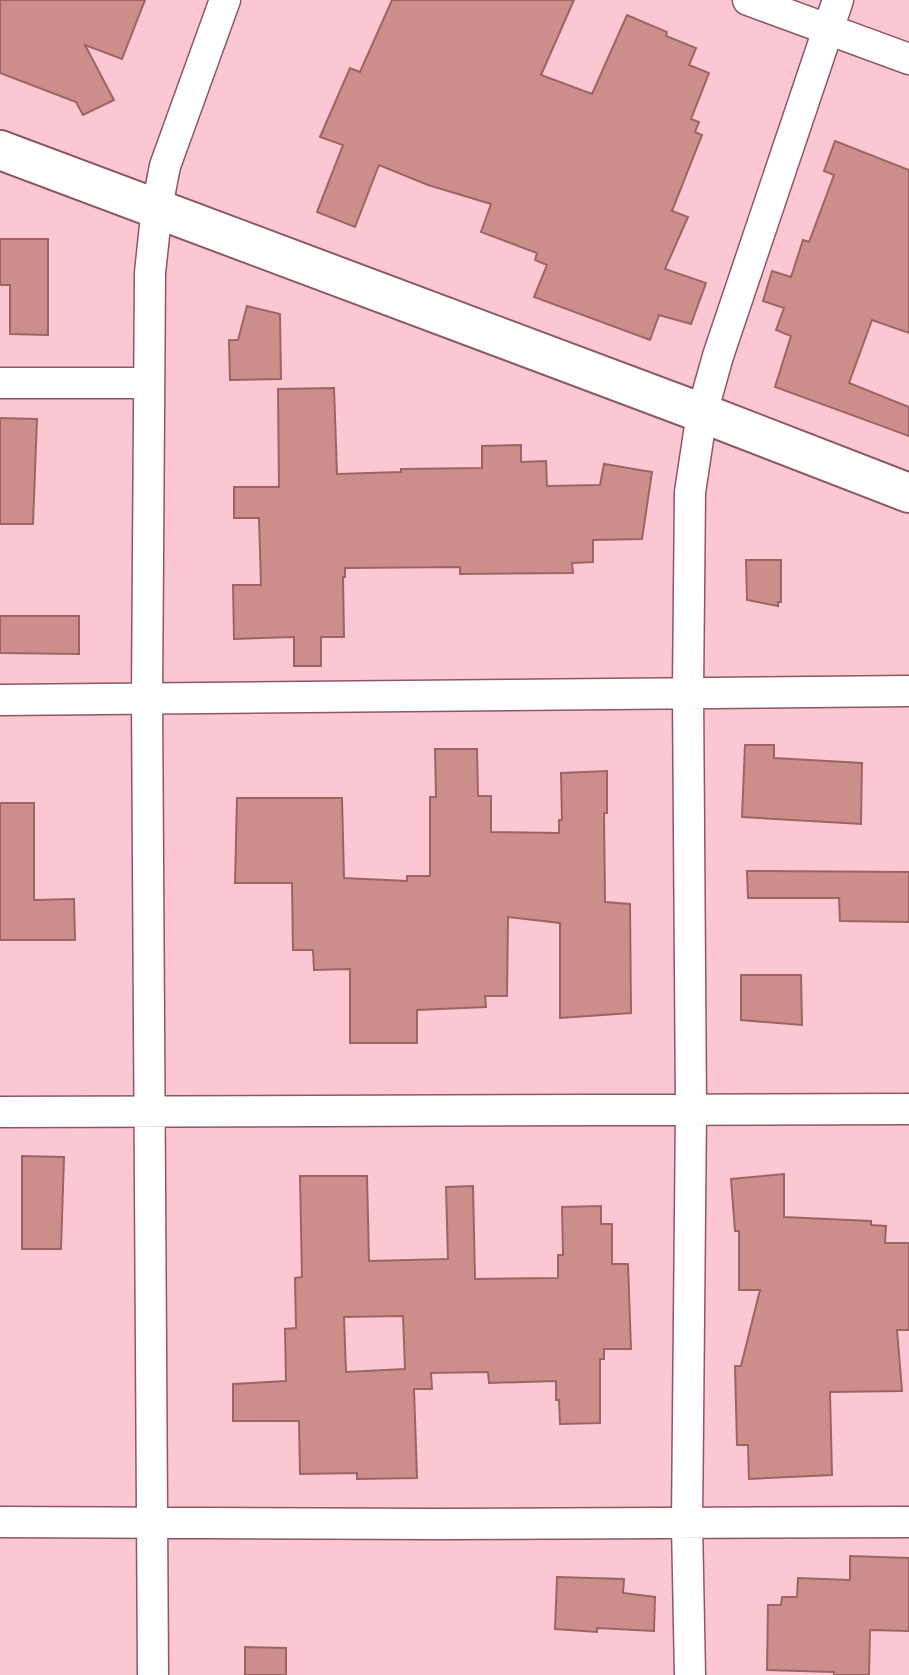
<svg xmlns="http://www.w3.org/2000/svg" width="909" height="1675" viewBox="0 0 909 1675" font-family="'Space Grotesk',sans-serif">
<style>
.building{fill:#cb8e8b;stroke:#9e6462;stroke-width:2;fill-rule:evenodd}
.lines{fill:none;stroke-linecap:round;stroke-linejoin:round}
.minor-casing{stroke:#8d5766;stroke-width:33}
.tertiary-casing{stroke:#8d5766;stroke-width:42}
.minor{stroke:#fff;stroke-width:30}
.tertiary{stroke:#fff;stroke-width:38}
</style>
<rect width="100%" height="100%" fill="#fac7d3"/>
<!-- building -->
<path class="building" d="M0 0H145L122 59 85 45 114 100 83 115 76 102 0 73Z
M392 0H574L541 75 592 94 627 15 667 32 666 36 696 48 689 65 709 73 691 119 699 122 695 132 702 135 672 211 688 217 665 269 706 283 691 324 659 315 650 340 534 297 547 265 535 260 537 253 481 232 491 204 428 185 379 165 355 227 317 212 343 145 320 137 350 68 360 72Z
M835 141 909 170V333L872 320 849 383 909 407V436L775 387 791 336 776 330 784 308 763 301 772 271 791 277 803 240 809 242 834 175 824 171Z
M0 239H48V335L10 334V285H0Z
M247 306 280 314 281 379 230 380 229 340H238Z
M334 388 337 474 401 472V469L482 468V446L521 445V462L546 461 547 486 600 485 604 464 652 472 642 539 593 540V562L572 563 573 573 460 574V567L345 568V577H343L344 637H321V666H294V637L234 639 233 585H261L259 518H234V487H279L278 389Z
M0 418 37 419 33 524H0Z
M746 560H781V602H778V606L747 600Z
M0 616H79V654L0 653Z
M745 745H774V758L862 763 861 824 742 817Z
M435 749H477L478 796H491V832L559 833V820H562L561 773 607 771V813H604L605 902 630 904 631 1013 560 1018V923L508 917 507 996H485L486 1007 417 1010V1043H350V969L314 970 313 950H293L292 883H235L237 798H342L344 878 407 881V876H430V797H436Z
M0 803H34V900L74 899 75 940H0Z
M747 871 909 872V922L840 921 839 898H748Z
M741 975H801L802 1025 741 1020Z
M22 1156 64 1157 61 1249H22Z
M784 1174V1217L871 1221V1225L886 1226 885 1243H909V1330H897L902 1391 830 1392 832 1475 749 1479 748 1445H737L735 1366H741L760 1290H739V1231H735L731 1179Z
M300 1176H367L369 1261 448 1259 446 1187 473 1186 475 1279 558 1278V1255H563L562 1207 601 1206V1224H612V1264H628L631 1349H604V1359H600V1423L560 1424 559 1400H556V1381L489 1383 488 1372 431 1373 432 1389H414L417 1478 357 1479V1473L300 1474 299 1421H233V1384L286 1381 285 1329 296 1328 295 1278 302 1277ZM403 1316 405 1369 346 1372 344 1317Z
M850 1556 909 1558V1631L870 1630 869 1675H834V1672L767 1670 768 1605H781L782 1597H797L798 1578 850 1580Z
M557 1577 624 1579 623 1593 655 1597 654 1631 597 1628V1632L555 1629Z
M245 1647 286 1648V1675H245Z"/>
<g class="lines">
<defs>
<path id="minor" d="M748 0 909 59
M0 383H149
M0 700 909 691
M0 1112 909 1109
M0 1522 438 1524 909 1522
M153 1675 147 697 150 273 157 207 165 166 225 0
M690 1675 687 1524 691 1109 688 691 690 492 702 413 718 356 838 0"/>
<path id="tertiary" d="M0 150 702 413 909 493"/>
</defs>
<!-- minor casing -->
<use href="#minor" class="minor-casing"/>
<!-- tertiary casing -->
<use href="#tertiary" class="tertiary-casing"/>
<!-- minor -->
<use href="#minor" class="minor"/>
<!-- tertiary -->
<use href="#tertiary" class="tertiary"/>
</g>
</svg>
